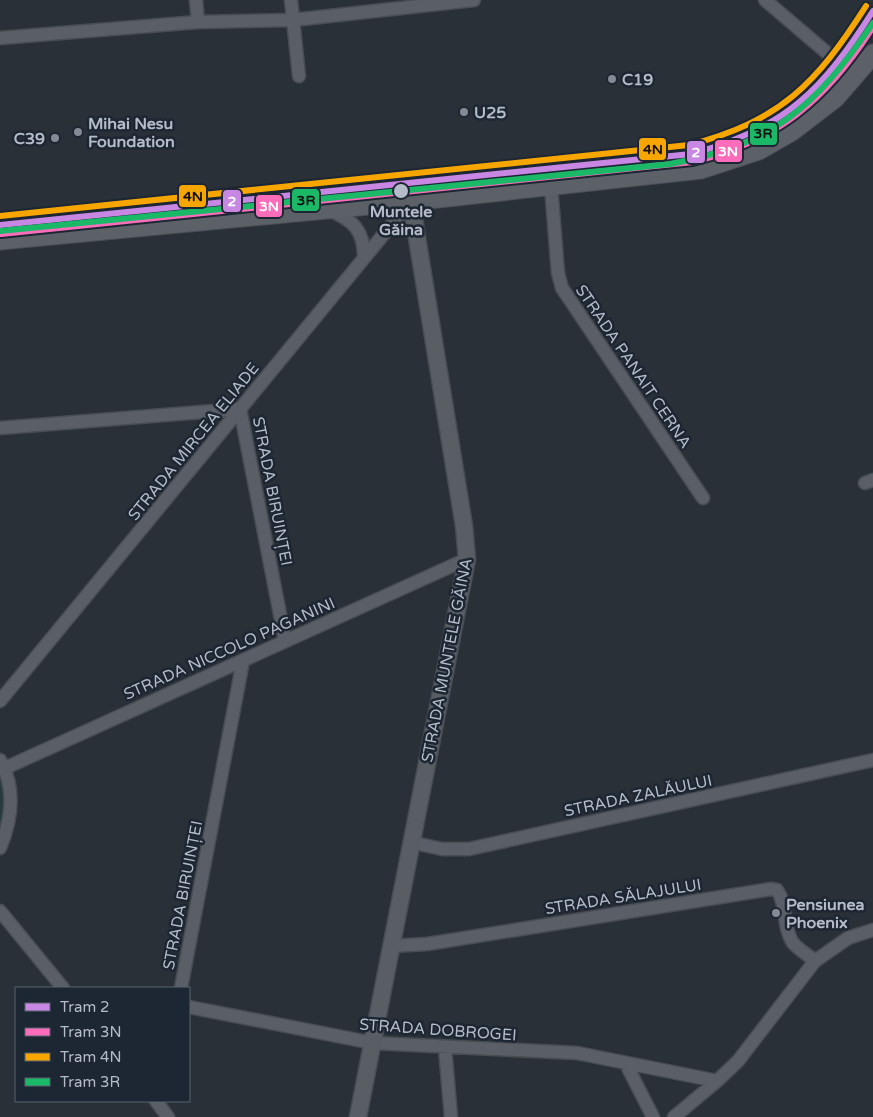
<svg xmlns="http://www.w3.org/2000/svg" width="873" height="1117" viewBox="0 0 873 1117" font-family="'Varela Round',sans-serif">
<style>
.green{fill:#273a3e}
.lines{fill:none;stroke-linecap:round;stroke-linejoin:round}
.street-casing{stroke:#484c53;stroke-width:15}
.secondary-casing{stroke:#484c53;stroke-width:19}
.primary-casing{stroke:#484c55;stroke-width:21}
.street{stroke:#5a5e66;stroke-width:12}
.secondary{stroke:#595d64;stroke-width:16}
.primary{stroke:#5c6168;stroke-width:19}
.tram-1-casing{stroke:#1d2633;stroke-width:10}
.tram-2-casing{stroke:#1d2633;stroke-width:10}
.tram-3-casing{stroke:#1d2633;stroke-width:10}
.tram-4-casing{stroke:#1d2633;stroke-width:10}
.tram-1{stroke:#c787e3;stroke-width:6}
.tram-2{stroke:#fb6dba;stroke-width:6}
.tram-3{stroke:#f7a600;stroke-width:6}
.tram-4{stroke:#1ab867;stroke-width:6}
.poi-dot{fill:#848b96;stroke:#1d2633;stroke-width:2}
.stop-dot{fill:#b4bcc9;stroke:#1d2633;stroke-width:2}
.labels{text-anchor:middle;stroke-width:5;stroke-linejoin:round;paint-order:stroke}
.poi-label{font-size:16px;font-weight:bold;fill:#b4bcc9;stroke:#1d2633;text-anchor:start}
.stop-label{font-size:16px;font-weight:bold;fill:#b4bcc9;stroke:#1d2633}
.street-label{font-size:16px;fill:#b4bcc9;stroke:#1d2633}
.line-badge{stroke:#1d2633;stroke-width:2}
.badge-label{font-size:14px;text-anchor:middle;font-weight:bold;fill:#fff}
.pale-badge-label{font-size:14px;text-anchor:middle;font-weight:bold;fill:#111}
</style>
<rect width="100%" height="100%" fill="#2a3038"/>
<!-- green -->
<path class="green" d="M0 760 10 784 0 848Z"/>
<g class="lines">
<defs>
<path id="street" d="M196 0 198 22
M291 0 299 76
M765 0 826 52 832 60
M0 38 198 22 293 20 474 0
M551 186 558 273 562 288 703 498
M329 210C353 220 364 230 364 257
M0 428 240 409 285 640
M865 483 873 480
M0 701 411 201
M0 760C16 788 12 819 0 848
M5 768 467 559
M410 842 442 849H469L873 760
M0 911 63 988
M391 946 427 944 771 889 777 890C788 905 782 927 793 943 798 949 808 955 815 961
M181 988 243 661
M189 1007 373 1043 577 1053 717 1081 738 1061 815 961 848 938 873 930
M445 1048 451 1117
M626 1064 653 1117
M156 1101 168 1117
M674 1117 717 1081"/>
<path id="secondary" d="M358 1117 467 559 464 526 411 201"/>
<path id="primary" d="M0 240 411 201 701 169 759 150 792 131 835 98 873 54"/>
</defs>
<!-- street casing -->
<use href="#street" class="street-casing"/>
<!-- secondary casing -->
<use href="#secondary" class="secondary-casing"/>
<!-- primary casing -->
<use href="#primary" class="primary-casing"/>
<!-- street -->
<use href="#street" class="street"/>
<!-- secondary -->
<use href="#secondary" class="secondary"/>
<!-- primary -->
<use href="#primary" class="primary"/>
<defs>
<path id="tram-1" d="M0 225 691 154C785 129 822 91 873 11"/>
<path id="tram-2" d="M1 234 693 162C777 141 827 100 873 27"/>
<path id="tram-3" d="M0 216 689 145C781 121 816 84 866 6"/>
<path id="tram-4" d="M0 231 670 164C772 145 815 108 873 23"/>
</defs>
<!-- tram-1 casing -->
<use href="#tram-1" class="tram-1-casing"/>
<!-- tram-2 casing -->
<use href="#tram-2" class="tram-2-casing"/>
<!-- tram-3 casing -->
<use href="#tram-3" class="tram-3-casing"/>
<!-- tram-4 casing -->
<use href="#tram-4" class="tram-4-casing"/>
<!-- tram-1 -->
<use href="#tram-1" class="tram-1"/>
<!-- tram-2 -->
<use href="#tram-2" class="tram-2"/>
<!-- tram-3 -->
<use href="#tram-3" class="tram-3"/>
<!-- tram-4 -->
<use href="#tram-4" class="tram-4"/>
</g>
<!-- markers -->
<g class="poi-dot">
<circle cx="612" cy="79" r="5"/>
<circle cx="464" cy="112" r="5"/>
<circle cx="78" cy="132" r="5"/>
<circle cx="55" cy="138" r="5"/>
<circle cx="776" cy="913" r="5"/>
</g>
<circle class="stop-dot" cx="401" cy="191" r="8"/>
<g class="labels">
<!-- poi labels -->
<g class="poi-label">
<text x="622" y="85">C19</text>
<text x="474" y="118">U25</text>
<text x="88" y="129">Mihai Nesu<tspan x="88" dy="18">Foundation</tspan></text>
<text x="45" y="144" text-anchor="end">C39</text>
<text x="786" y="910">Pensiunea<tspan x="786" dy="18">Phoenix</tspan></text>
</g>
<!-- stop labels -->
<g class="stop-label">
<text x="401" y="217">Muntele<tspan x="401" dy="18">Găina</tspan></text>
</g>
<!-- street labels -->
<g class="street-label">
<text transform="translate(634 366) rotate(56)" y="6">STRADA PANAIT CERNA</text>
<text transform="translate(193 441) rotate(-51)" y="6">STRADA MIRCEA ELIADE</text>
<text transform="translate(273 491) rotate(79)" y="6">STRADA BIRUINȚEI</text>
<text transform="translate(229 648) rotate(-24)" y="6">STRADA NICCOLO PAGANINI</text>
<text transform="translate(446 660) rotate(-79)" y="6">STRADA MUNTELE GĂINA</text>
<text transform="translate(638 795) rotate(-12)" y="6">STRADA ZALĂULUI</text>
<text transform="translate(182 895) rotate(-79)" y="6">STRADA BIRUINȚEI</text>
<text transform="translate(623 896) rotate(-9)" y="6">STRADA SĂLAJULUI</text>
<text transform="translate(438 1029) rotate(4)" y="6">STRADA DOBROGEI</text>
</g>
</g>
<g class="line-badge">
<rect x="749" y="122" width="29" height="24" rx="5" fill="#1ab867"/>
<rect x="638" y="137" width="29" height="24" rx="5" fill="#f7a600"/>
<rect x="714" y="139" width="29" height="24" rx="5" fill="#fb6dba"/>
<rect x="686" y="140" width="20" height="24" rx="5" fill="#c787e3"/>
<rect x="178" y="184" width="29" height="24" rx="5" fill="#f7a600"/>
<rect x="291" y="188" width="29" height="24" rx="5" fill="#1ab867"/>
<rect x="222" y="189" width="20" height="24" rx="5" fill="#c787e3"/>
<rect x="255" y="194" width="28" height="24" rx="5" fill="#fb6dba"/>
</g>
<g class="badge-label">
<text x="728" y="156">3N</text>
<text x="696" y="157">2</text>
<text x="232" y="206">2</text>
<text x="269" y="211">3N</text>
</g>
<g class="pale-badge-label">
<text x="763" y="138">3R</text>
<text x="653" y="154">4N</text>
<text x="193" y="201">4N</text>
<text x="306" y="205">3R</text>
</g>
<!-- legend -->
<rect x="15" y="987" width="175" height="115" fill="#1d2633" stroke="#59626f"/>
<rect x="25" y="1003" width="25" height="8" fill="#c787e3" stroke="#59626f"/>
<text x="60" y="1012" font-size="15" fill="#b4bcc9">Tram 2</text>
<rect x="25" y="1028" width="25" height="8" fill="#fb6dba" stroke="#59626f"/>
<text x="60" y="1037" font-size="15" fill="#b4bcc9">Tram 3N</text>
<rect x="25" y="1053" width="25" height="8" fill="#f7a600" stroke="#59626f"/>
<text x="60" y="1062" font-size="15" fill="#b4bcc9">Tram 4N</text>
<rect x="25" y="1078" width="25" height="8" fill="#1ab867" stroke="#59626f"/>
<text x="60" y="1087" font-size="15" fill="#b4bcc9">Tram 3R</text>
</svg>
